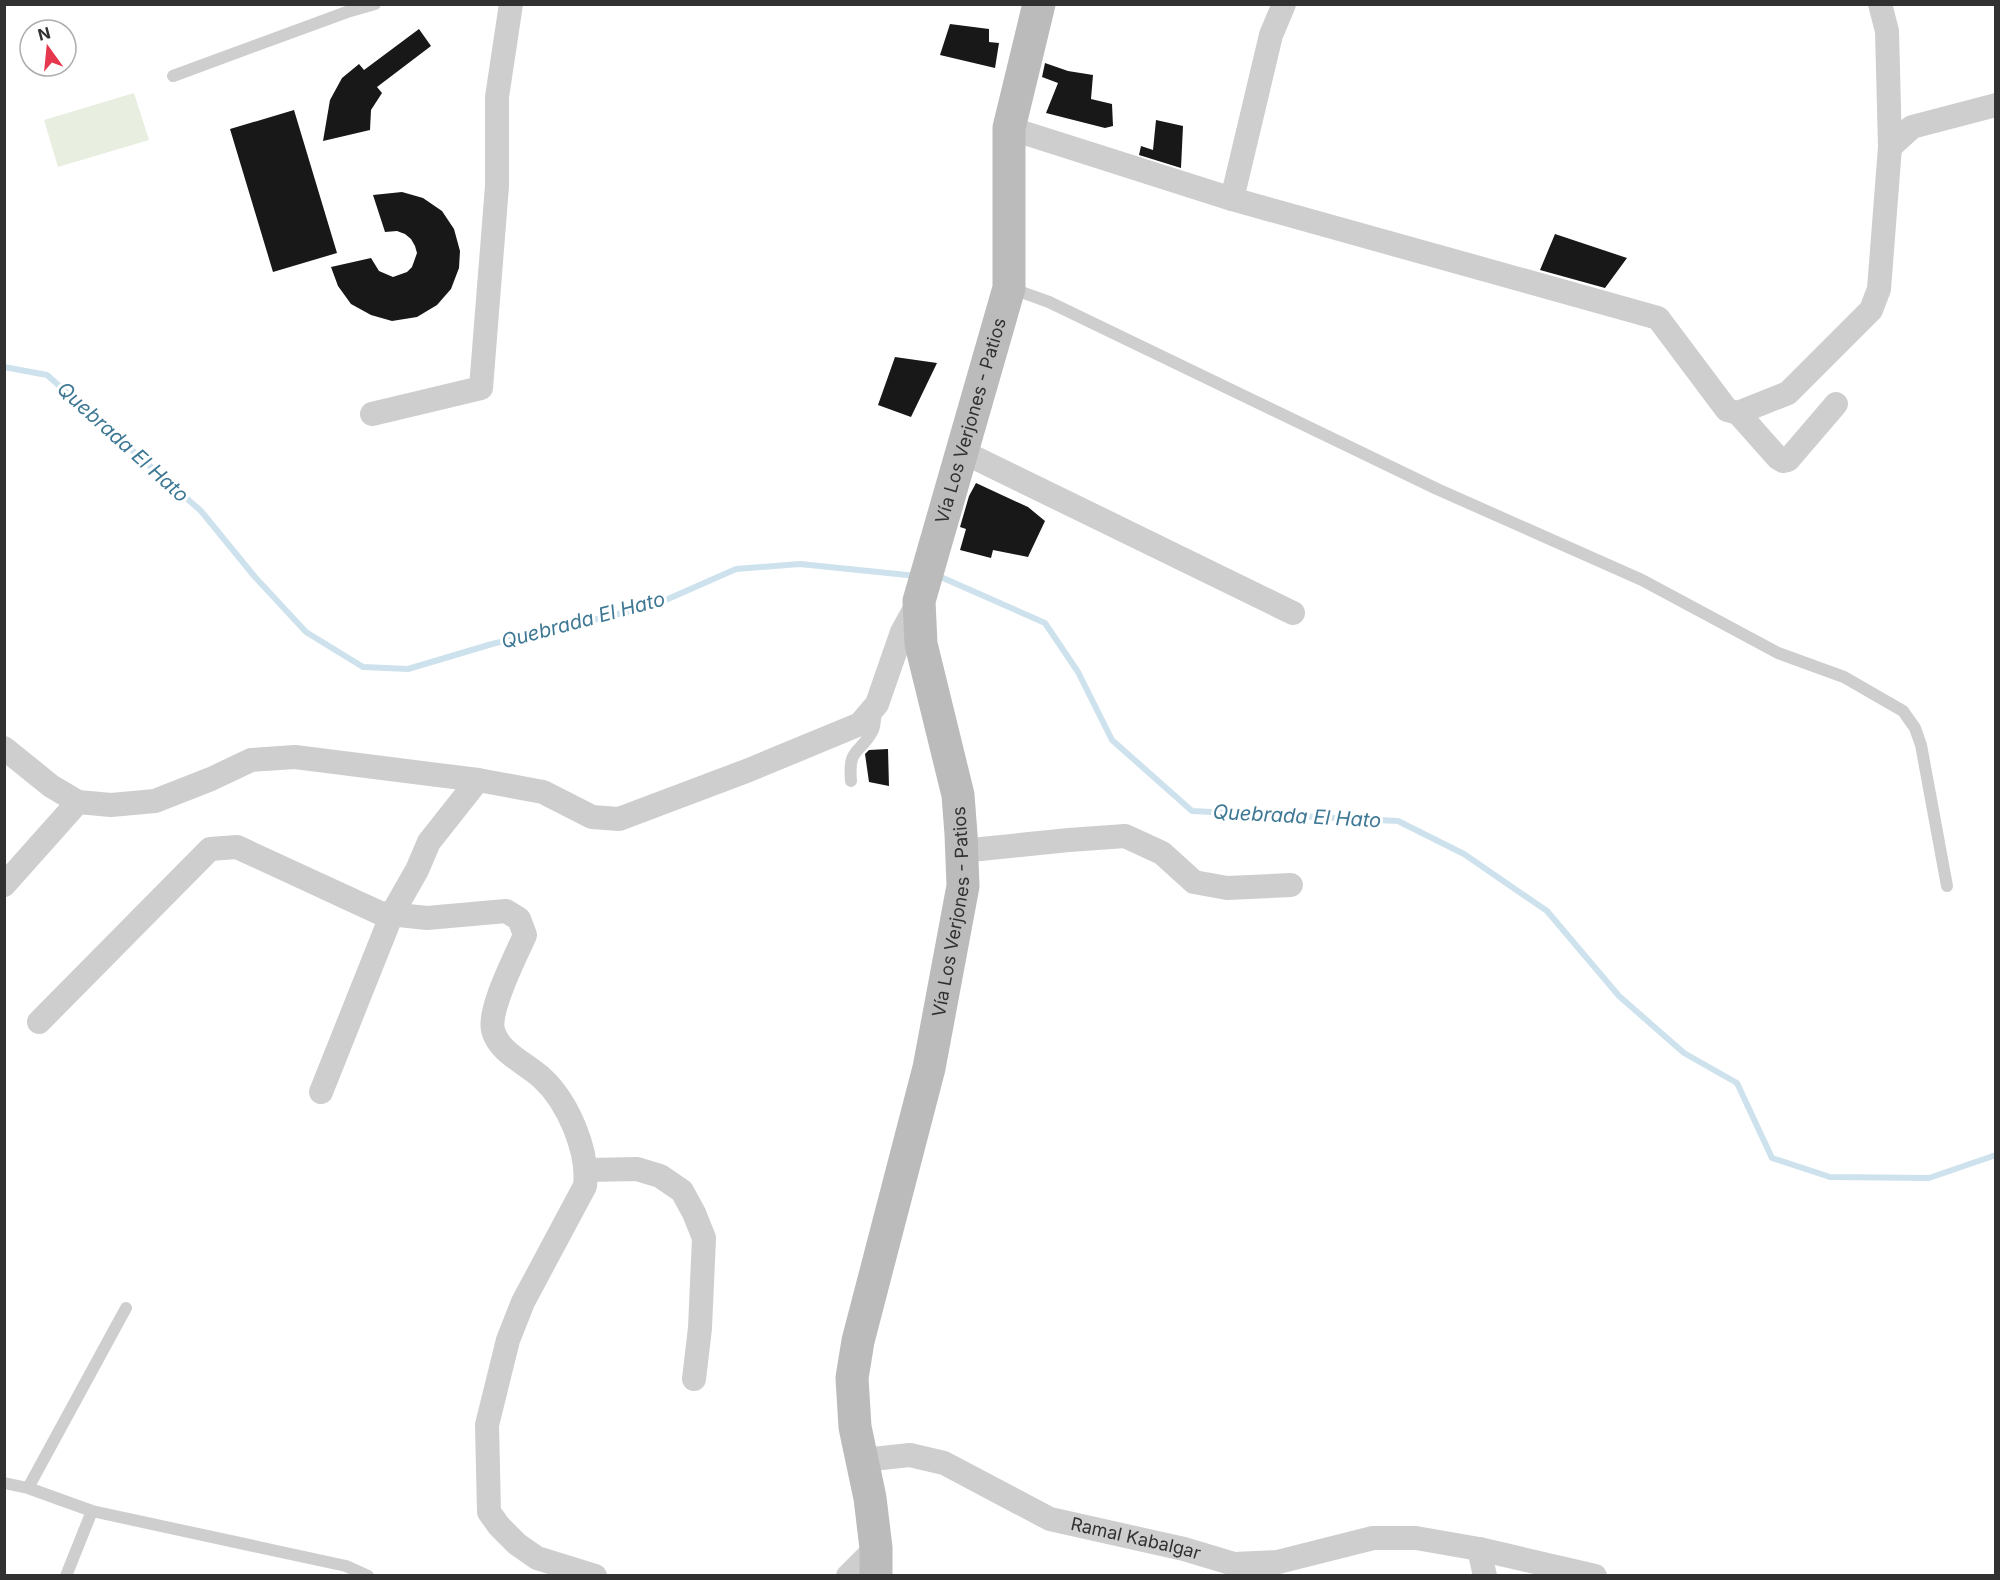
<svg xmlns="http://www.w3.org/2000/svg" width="2000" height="1580" viewBox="0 0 2000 1580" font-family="Inter,sans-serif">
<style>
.pitch{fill:#e8eee0}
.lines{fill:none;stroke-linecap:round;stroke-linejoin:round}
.stream{stroke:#cde2ed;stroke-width:6}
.building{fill:#181818}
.lane{stroke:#cecece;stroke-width:12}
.street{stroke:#cecece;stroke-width:24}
.secondary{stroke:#bbb;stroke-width:33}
.labels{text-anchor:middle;stroke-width:6;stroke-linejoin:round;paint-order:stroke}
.street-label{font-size:18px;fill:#313131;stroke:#fff}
.water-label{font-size:20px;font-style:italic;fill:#3e7894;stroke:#fff}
</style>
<rect width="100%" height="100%" fill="#fff"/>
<!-- pitch -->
<path class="pitch" d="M134 93 149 140 58 167 44 120Z"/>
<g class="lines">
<!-- stream -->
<path class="stream" d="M4 367 47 375 201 511 255 577 306 632 363 667 408 669 492 644 652 606 736 569 800 564 917 576
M936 577 943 578 1045 623 1078 672 1112 740 1192 811 1398 821 1464 854 1547 911 1619 996 1684 1053 1737 1083 1772 1158 1830 1177 1929 1178 1996 1155"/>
</g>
<!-- building -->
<path class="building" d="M950 24 989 29V42L999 43 995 68 940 55Z
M419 29 431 46 377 87 382 93 371 110 370 130 323 141 330 100 342 78 359 64 364 70Z
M1045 63 1068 71 1093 75 1091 99 1112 104 1113 126 1105 128 1046 113 1058 83 1042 77Z
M294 110 337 253 273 272 230 129Z
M1156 120 1183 126 1181 168 1139 155 1141 146 1153 150Z
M402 192 423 198 442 211 454 229 460 251 459 268 451 289 437 305 417 317 392 321 371 315 351 304 338 286 331 267 371 258 379 271 393 277 407 272 412 267 417 253 415 246 411 239 405 234 397 231 385 232 373 195Z
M1555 234 1627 258 1605 288 1540 270Z
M895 357 937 363 911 417 878 405Z
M976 483 1028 507 1045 521 1028 557 993 550 991 558 960 550 966 529 960 527 969 496Z
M888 749 889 786 869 782 865 754 869 750Z"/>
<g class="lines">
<!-- lane -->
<path class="lane" d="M173 76 347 12 375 4
M1010 288 1049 302 1437 489 1642 580 1778 653 1844 677 1903 711 1915 728 1921 745 1947 886
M851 781C848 746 860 755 873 730 875 725 875 717 876 711
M4 1483 28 1488 92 1511 346 1566 368 1576
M28 1488 126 1308
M66 1576 92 1511"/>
<!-- street -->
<g class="street">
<path d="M1009 128 1232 199 1658 318 1727 410 1738 413 1788 393 1871 310 1879 289 1890 147 1887 31 1880 4"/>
<path d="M1890 147 1912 127 1996 105"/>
<path d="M1232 199 1271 35 1284 4"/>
<path d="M1738 413 1778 458 1783 461 1788 460 1836 404"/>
<path d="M372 414 481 388 497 186V97L511 4"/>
<path d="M961 451 1293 613"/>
<path d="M4 748 51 786 78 802 111 805 155 801 211 779 251 760 295 757 478 780 543 792 592 817 619 819 749 770 860 724 877 704 902 632 919 601"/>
<path d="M961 851 1069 840 1125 836 1162 853 1194 882 1227 888 1291 885"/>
<path d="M4 885 78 802"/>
<path d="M39 1022 210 849 237 847 380 913 427 918 506 911 519 919 525 935C516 956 488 1009 493 1030 498 1052 527 1064 542 1078 568 1102 589 1151 585 1186L523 1302 508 1340 487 1425 489 1512 499 1526 517 1544 537 1558 595 1576"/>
<path d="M321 1092 392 914 417 870 429 842 478 780"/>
<path d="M587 1170 637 1169 660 1176 682 1191 694 1213 704 1238 700 1328 694 1379"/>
<path id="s1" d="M863 1460 910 1455 944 1463 1050 1519 1184 1549 1234 1564 1278 1562 1373 1538H1416L1479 1549 1595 1576"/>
<path d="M1479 1549 1485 1576"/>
<path d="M848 1576 876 1548"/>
</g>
<!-- secondary -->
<path class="secondary" id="s2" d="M876 1576V1548L870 1498 855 1427 852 1378 858 1341 929 1068 963 886 961 834 958 795 921 644 919 601 1009 288V128L1039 4"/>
</g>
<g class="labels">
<!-- street labels -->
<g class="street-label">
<text dy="6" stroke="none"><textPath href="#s2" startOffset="1182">Vía Los Verjones - Patios</textPath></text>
<text dy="6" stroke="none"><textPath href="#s2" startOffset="678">Vía Los Verjones - Patios</textPath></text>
<text dy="6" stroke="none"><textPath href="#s1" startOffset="290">Ramal Kabalgar</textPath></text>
</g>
<!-- water labels -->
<g class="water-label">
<text transform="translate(123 442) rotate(42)" y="7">Quebrada El Hato</text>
<text transform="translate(583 620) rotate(-15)" y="7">Quebrada El Hato</text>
<text transform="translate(1297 816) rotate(3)" y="7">Quebrada El Hato</text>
</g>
</g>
<!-- border -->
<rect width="2000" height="1580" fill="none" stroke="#313131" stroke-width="12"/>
<!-- north arrow -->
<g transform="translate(48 48) rotate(345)"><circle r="28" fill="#ffffff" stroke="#adadad" stroke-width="1.5"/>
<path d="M0-4.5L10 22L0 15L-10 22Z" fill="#e5374d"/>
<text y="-9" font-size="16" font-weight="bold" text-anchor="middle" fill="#313131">N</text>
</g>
</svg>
